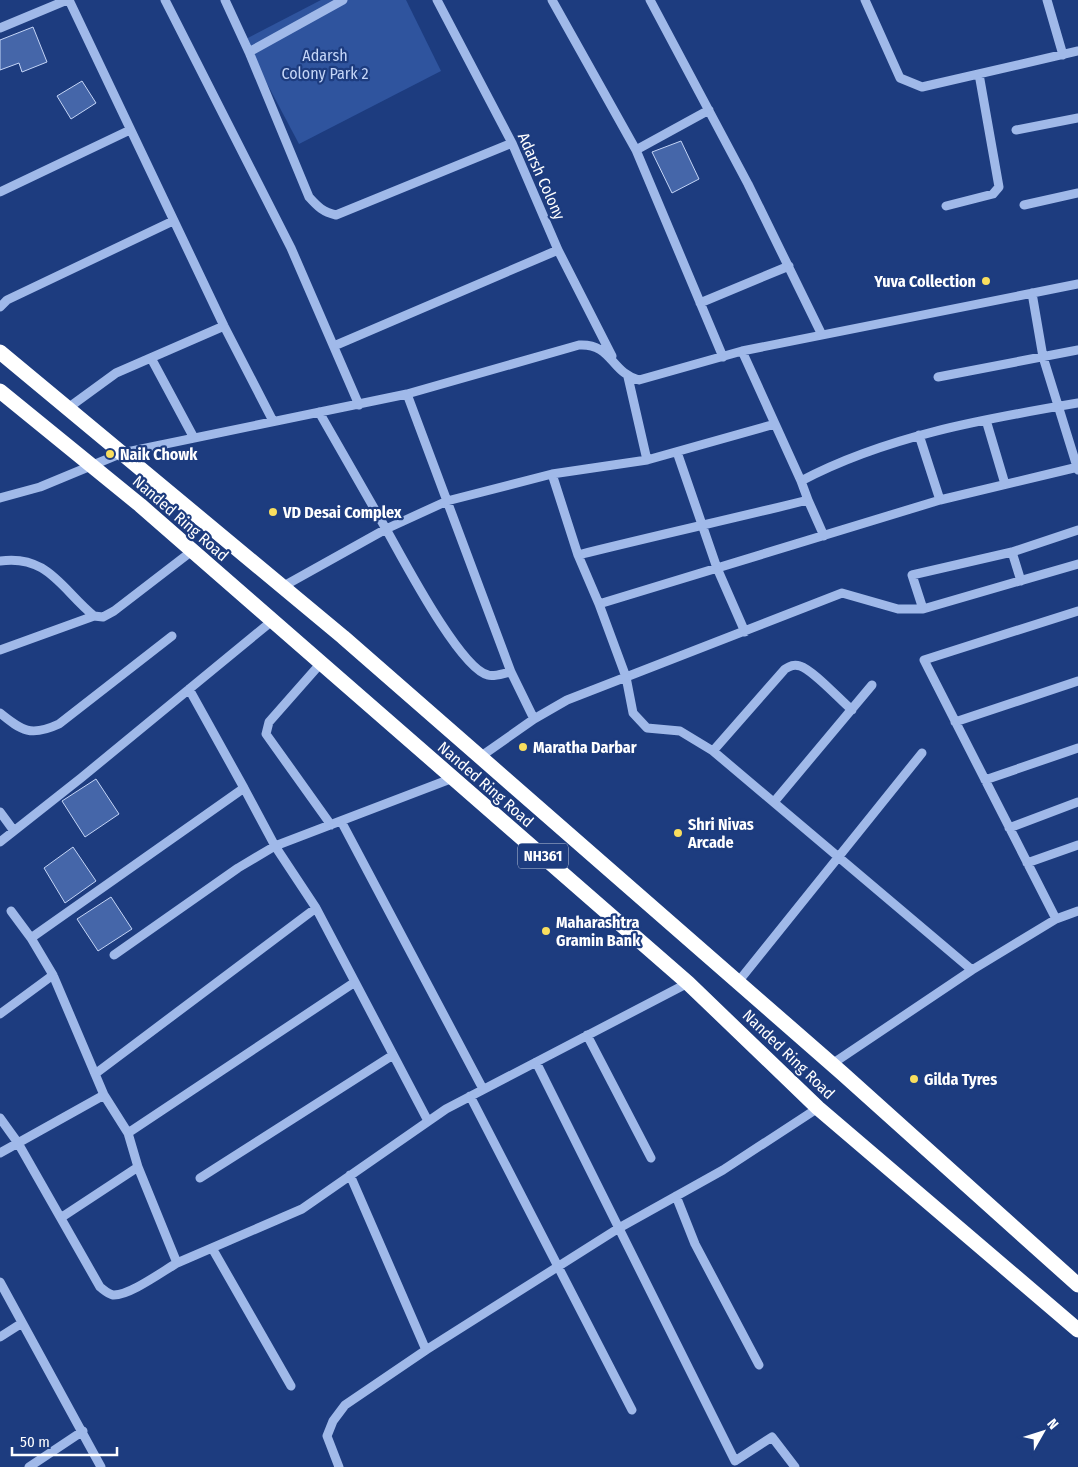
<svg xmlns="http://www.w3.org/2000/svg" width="1078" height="1467" viewBox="0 0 1078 1467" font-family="'Fira Sans Condensed',sans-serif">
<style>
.green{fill:#2f549e}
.building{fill:#4566a9;stroke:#c4d5f7}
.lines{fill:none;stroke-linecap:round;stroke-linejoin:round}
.minor{stroke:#a0b9e9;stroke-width:9}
.highway{stroke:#fff;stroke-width:15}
.poi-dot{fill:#f9de5e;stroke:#1d3c7f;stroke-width:2}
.labels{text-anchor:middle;stroke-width:4.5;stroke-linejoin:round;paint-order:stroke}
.shield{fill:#1d3c7f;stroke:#bbc4d9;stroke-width:1}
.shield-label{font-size:15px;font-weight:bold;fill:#fff}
.park-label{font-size:16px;fill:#c4d5f7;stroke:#1d3c7f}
.street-label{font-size:16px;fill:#fff;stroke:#1d3c7f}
.poi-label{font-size:16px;font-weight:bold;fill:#fff;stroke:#1d3c7f;text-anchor:start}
</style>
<rect width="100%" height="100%" fill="#1d3c7f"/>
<!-- green -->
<path class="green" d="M321 0H406L441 71 299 144 244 40Z"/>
<!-- building -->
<path class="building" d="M33 27 47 62 22 72 19 63 0 70V40Z
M82 81 96 103 71 119 57 96Z
M681 141 699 179 672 193 652 152Z
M96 779 119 814 85 837 62 801Z
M73 847 96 881 65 903 44 868Z
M111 897 132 929 98 951 77 919Z"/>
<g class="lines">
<!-- minor -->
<path class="minor" d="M69 0 224 326 273 421
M165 0 291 248 359 405
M225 0 249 52 309 197C318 207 323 212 336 215L512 143
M437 0 512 143 558 250 612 356
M552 0 636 150 709 110
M650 0 748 184 822 335
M865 0 900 78 922 87 1078 51
M1047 0 1063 55
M0 28 67 0
M249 52 343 0
M1016 130 1078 118
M636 150 723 357
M0 192 130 130
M1024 205 1078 193
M946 206 993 194 999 187 979 74
M1032 293 1043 357 1078 470
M700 303 789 266
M0 307 7 300 173 221
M334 346 558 250
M742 351 801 481
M151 358 194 438
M938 377 1078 350
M407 394 511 672 534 719
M68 408 116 373 224 326
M319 412 386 529 447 501 552 474 647 460 628 377
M986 420 1005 484
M677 452 717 568 745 632
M647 460 775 424
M552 474 578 555 599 604 626 677 633 713 647 728 680 731 713 751 972 970
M0 498 40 487 122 453 407 394 579 345C612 343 611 373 639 380L742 351 1078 284
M808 500 824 536
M940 500 1078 467
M1012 552 1021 581
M578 555C654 536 731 519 808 500L801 481C886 436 984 419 1078 403
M0 561C48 554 62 590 94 616L103 617 114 611 192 551
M282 587 386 529C402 557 460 669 488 675 494 677 504 673 511 672
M599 604 940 500 919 435
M923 609 1078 564
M0 650 94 616
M321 663 269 722 266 734 331 825
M189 689 244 788
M0 713C22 731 31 737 59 724L172 636
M955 722 1078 681
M713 751 785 669C790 666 794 664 800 666 813 670 840 700 852 710
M480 757 534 719 567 700 842 593 898 609H923L912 575 1012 552 1078 530
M985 780 1078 748
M774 802 872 685
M0 812 14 831
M341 821 483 1089
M1009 828 1078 802
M0 842 81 778 272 621
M1027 863 1078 845
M1056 919 1078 911
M31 938 244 788 275 846 453 778
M114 955 238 868 275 846 316 908 355 982 128 1133
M355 982 428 1121
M738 982 922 753
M0 1014 53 975 31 938 11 911
M587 1035 651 1158
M536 1062 735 1461 772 1437 795 1467
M832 1064 972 970 1056 919 924 660 1078 611
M95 1074 316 908
M470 1096 632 1410
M0 1118 18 1143 100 1287C104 1290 108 1294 113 1295 129 1296 163 1271 177 1263L138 1167 128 1133 104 1095 53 975
M0 1153 104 1095
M350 1175 426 1350
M200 1178 393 1055
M676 1196 695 1244 759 1365
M62 1217 138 1167
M212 1248 291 1386
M177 1263 302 1209 446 1109 688 983
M0 1282 101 1467
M0 1337 22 1323
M29 1467 83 1431
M339 1467 327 1436 333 1421 345 1405 426 1350 619 1228 723 1170 818 1108"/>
<!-- highway -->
<path class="highway" d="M0 352 343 637 842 1073 1078 1285
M0 391 140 505 688 983 818 1108 1078 1330"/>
</g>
<!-- markers -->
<g class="poi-dot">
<circle cx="986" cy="281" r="5"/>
<circle cx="110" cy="454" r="5"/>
<circle cx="273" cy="512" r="5"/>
<circle cx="523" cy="747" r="5"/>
<circle cx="678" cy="833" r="5"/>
<circle cx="546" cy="931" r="5"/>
<circle cx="914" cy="1079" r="5"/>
</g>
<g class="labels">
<!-- shield labels -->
<rect class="shield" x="518" y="843.5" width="50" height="25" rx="4"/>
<g class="shield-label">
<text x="543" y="861">NH361</text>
</g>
<!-- park labels -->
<g class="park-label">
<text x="325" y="61">Adarsh<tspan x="325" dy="18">Colony Park 2</tspan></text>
</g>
<!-- street labels -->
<g class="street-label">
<text transform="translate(542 176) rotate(66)" y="6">Adarsh Colony</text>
<text transform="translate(181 518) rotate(41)" y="6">Nanded Ring Road</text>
<text transform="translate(486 784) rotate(41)" y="6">Nanded Ring Road</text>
<text transform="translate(789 1054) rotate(44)" y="6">Nanded Ring Road</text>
</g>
<!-- poi labels -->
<g class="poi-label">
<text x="976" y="287" text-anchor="end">Yuva Collection</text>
<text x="120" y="460">Naik Chowk</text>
<text x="283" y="518">VD Desai Complex</text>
<text x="533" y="753">Maratha Darbar</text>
<text x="688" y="830">Shri Nivas<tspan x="688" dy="18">Arcade</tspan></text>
<text x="556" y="928">Maharashtra<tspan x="556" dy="18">Gramin Bank</tspan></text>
<text x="924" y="1085">Gilda Tyres</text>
</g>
</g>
<!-- north arrow -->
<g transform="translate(1043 1432) rotate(51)" stroke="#1d3c7f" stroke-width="4" paint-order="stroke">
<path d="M0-4L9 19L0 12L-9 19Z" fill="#ffffff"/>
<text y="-8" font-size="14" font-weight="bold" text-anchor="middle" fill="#ffffff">N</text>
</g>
<!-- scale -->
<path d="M12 1447v8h105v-8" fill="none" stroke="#ffffff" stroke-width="2.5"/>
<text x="20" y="1447" font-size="15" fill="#ffffff" stroke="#1d3c7f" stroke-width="4" paint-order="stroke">50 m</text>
</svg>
